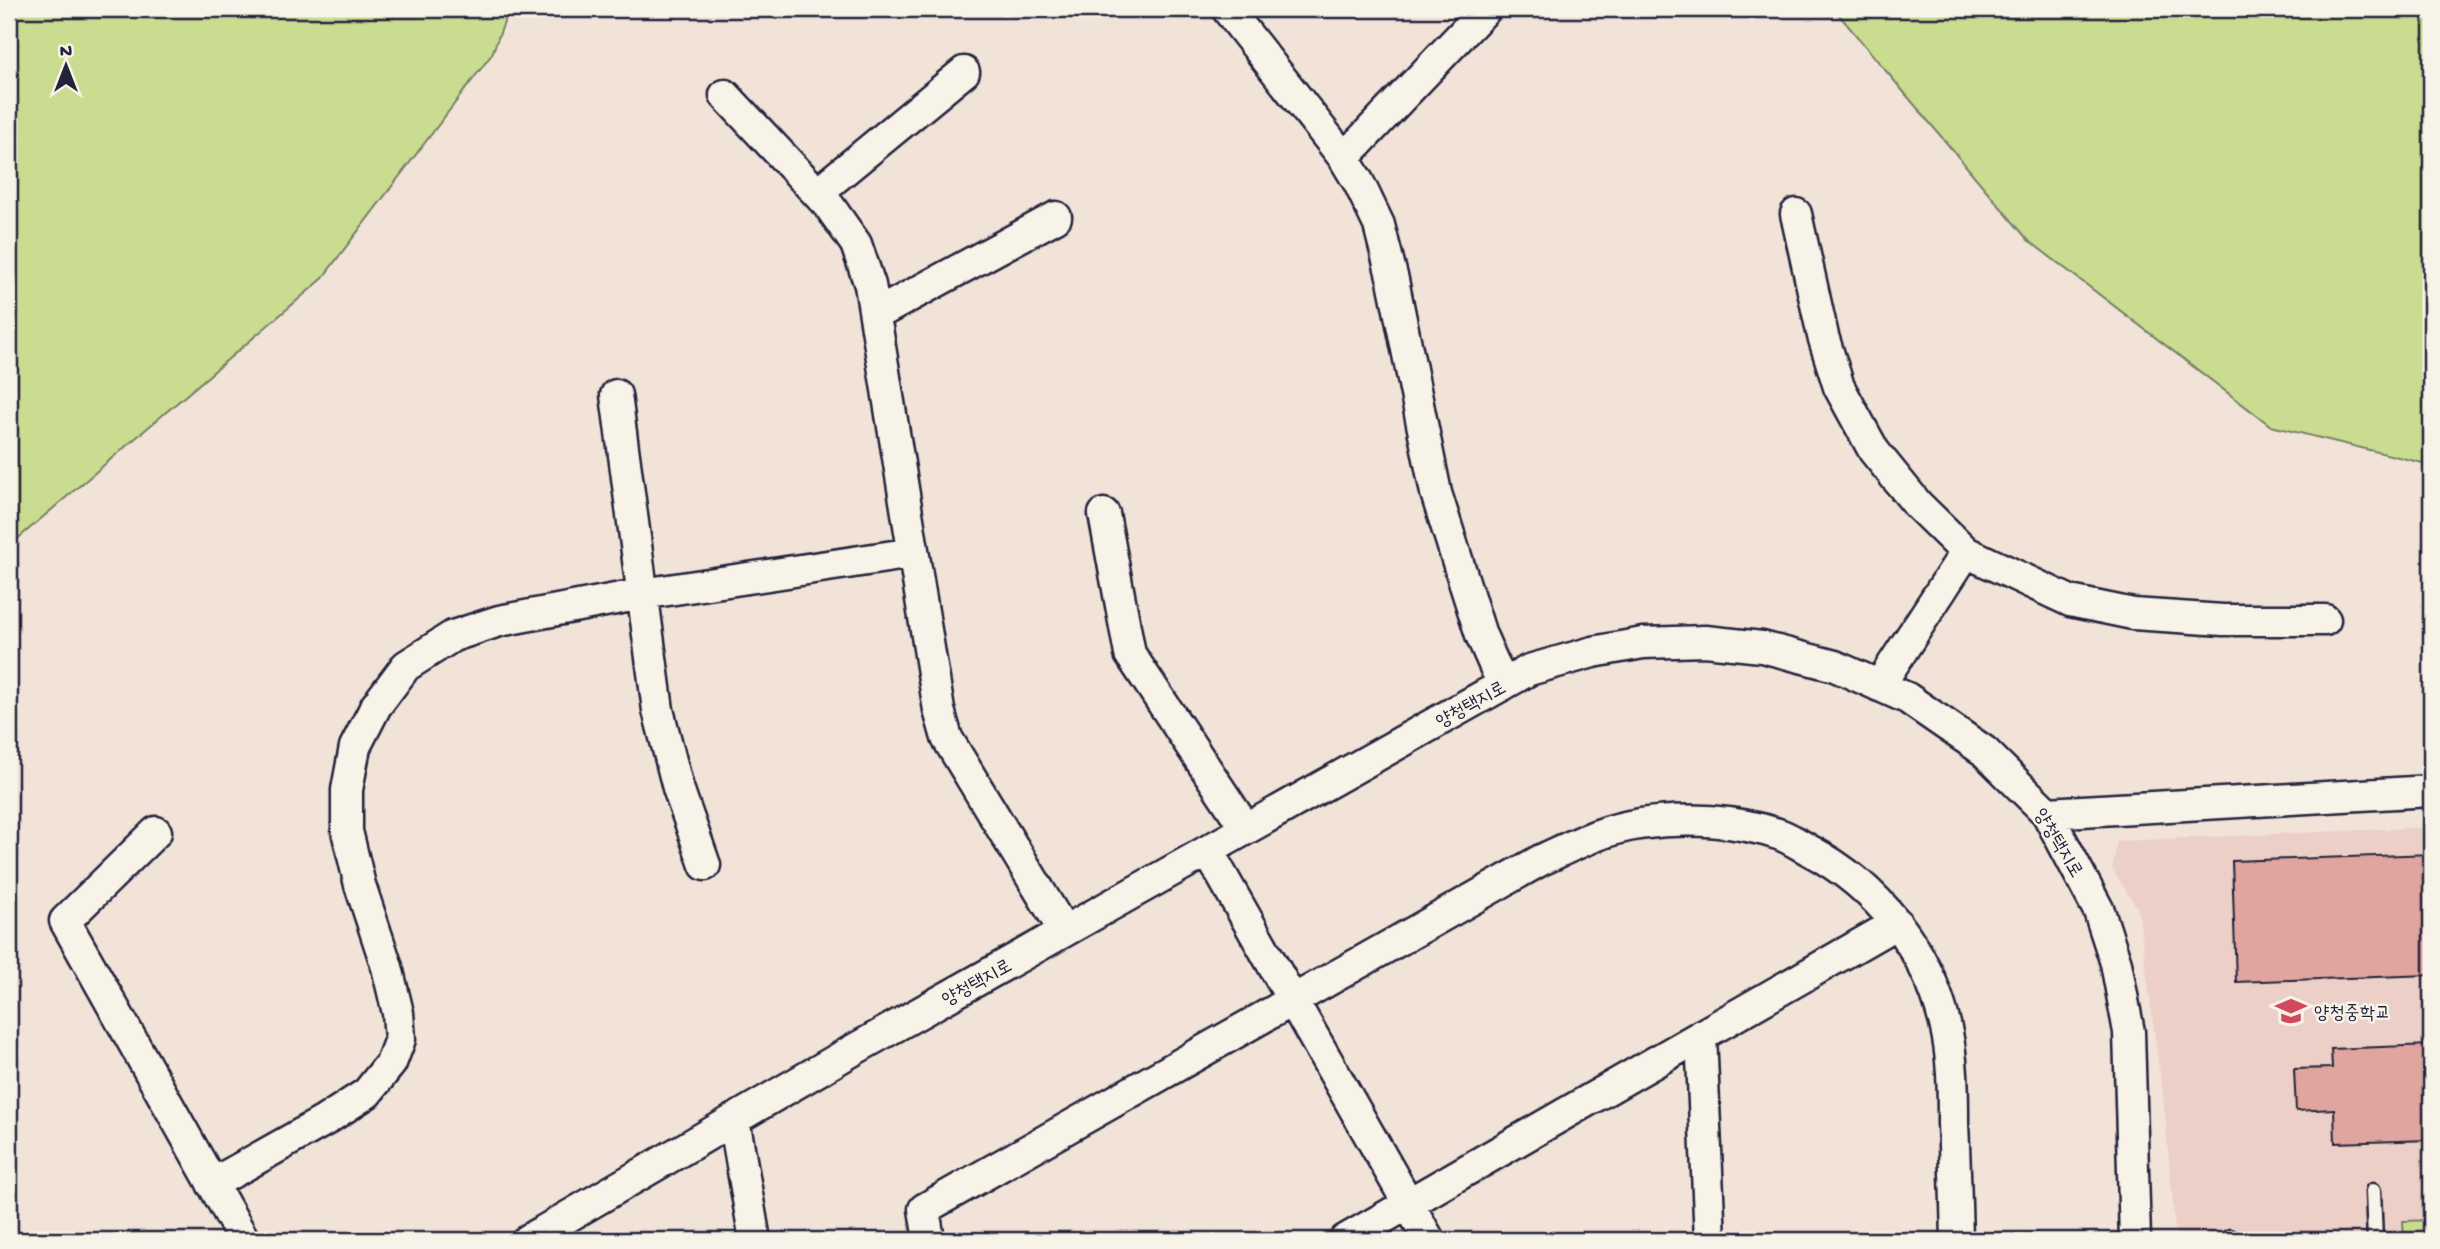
<svg xmlns="http://www.w3.org/2000/svg" width="2440" height="1249" viewBox="0 0 2440 1249" font-family="'Gochi Hand','Poor Story',sans-serif">
<style>
.built{fill:#ecd0c7}
.green{fill:#cadc90;stroke:#767f66;stroke-width:2}
.building{fill:#dfa59e;stroke:#22223b;stroke-width:2}
.lines{fill:none;stroke-linecap:round;stroke-linejoin:round}
.service-casing{stroke:#22223b;stroke-width:19}
.minor-casing{stroke:#22223b;stroke-width:35}
.service{stroke:#f7f3e8;stroke-width:14}
.minor{stroke:#f7f3e8;stroke-width:30}
.labels{text-anchor:middle;stroke-width:5;stroke-linejoin:round;paint-order:stroke}
.street-label{font-size:19px;fill:#22223b;stroke:#f7f3e8}
.poi-label{font-size:19px;fill:#22223b;stroke:#f7f3e8;text-anchor:start}
</style>
<rect width="100%" height="100%" fill="#f2e3d9"/>
<filter id="ink" filterUnits="userSpaceOnUse"><feTurbulence type="fractalNoise" baseFrequency=".0143" numOctaves="2"/><feDisplacementMap in="SourceGraphic" scale="14" xChannelSelector="R" yChannelSelector="G"/><feConvolveMatrix kernelMatrix="1 2 1 2 8 2 1 2 1" color-interpolation-filters="sRGB"/></filter>
<g filter="url(#ink)">
<!-- built -->
<path class="built" d="M2431 827V1240H2176L2165 1114 2138 909 2112 869 2117 841Z"/>
<!-- green -->
<path class="green" d="M9 9H509L492 54 321 280 9 546Z
M1834 9H2431V465L2271 426 2028 240Z
M2431 1220V1240H2404L2403 1221Z"/>
<!-- building -->
<path class="building" d="M2431 854V975L2236 982 2232 861Z
M2431 1045V1140L2335 1143 2334 1109 2296 1111 2294 1069 2332 1068 2331 1049Z"/>
<g class="lines">
<defs>
<path id="service" d="M2373 1191 2375 1240
M2230 1237V1240"/>
<path id="minor" d="M1227 9 1344 158 1359 183 1379 225 1393 280 1436 493 1481 635 1503 685
M725 95 830 207 856 244 870 285 939 710 947 738 1064 931
M1344 158 1486 9
M817 193 964 72
M1796 214 1823 336 1839 387 1874 451 1918 505 1966 552 2070 601 2133 614 2223 620H2325
M875 315 1056 217
M616 395 658 710 678 788 705 865
M1104 514 1130 654 1246 829
M1879 686 1966 552
M2047 813 2431 791
M156 832 65 921 244 1240
M1208 851 1429 1240
M1701 1035 1710 1240
M734 1119 755 1240
M212 1184 324 1121 367 1093 391 1063 400 1039 398 1013 387 967 360 885 347 831V790L355 747 376 706 406 666 453 636 499 621 642 594 913 553
M528 1240 855 1049 1529 670 1593 652 1643 643 1705 641 1762 647 1835 666 1907 698 1984 751 2047 813 2099 911 2116 963 2129 1032 2135 1240
M929 1240 924 1209 1541 860C1574 845 1604 829 1640 824 1686 817 1737 820 1781 835 1791 839 1800 845 1809 850 1877 886 1927 949 1945 1024 1953 1056 1953 1091 1953 1124 1955 1163 1956 1201 1957 1240
M1345 1240 1897 923"/>
</defs>
<!-- service casing -->
<use href="#service" class="service-casing"/>
<!-- minor casing -->
<use href="#minor" class="minor-casing"/>
<!-- service -->
<use href="#service" class="service"/>
<!-- minor -->
<use href="#minor" class="minor"/>
</g>
</g>
<!-- icons -->
<defs>
<symbol id="school-bare" viewBox="-9 -9 18 18"><path d="M0-5L7-2L0 1L-7-2ZM-4 1L0 2.5L4 1V4Q0 6-4 4Z" fill="#d1495b" stroke="#f7f3e8" stroke-width="2.5" paint-order="stroke"/></symbol>
</defs>
<g fill-rule="evenodd">
<use href="#school-bare" x="2269" y="989" width="44" height="44"/>
</g>
<g class="labels">
<!-- street labels -->
<g class="street-label">
<text transform="translate(1470 703) rotate(-29)" y="7">양청택지로</text>
<text transform="translate(2060 842) rotate(59)" y="7">양청택지로</text>
<text transform="translate(976 981) rotate(-29)" y="7">양청택지로</text>
</g>
<!-- poi labels -->
<g class="poi-label">
<text x="2314" y="1018">양청중학교</text>
</g>
</g>
<!-- margin -->
<rect width="2440" height="1249" fill="none" stroke="#f7f3e8" stroke-width="35"/>
<rect x="18" y="18" width="2405" height="1214" fill="none" stroke="#22223b" stroke-width="2.5" filter="url(#ink)"/>
<!-- north arrow -->
<g transform="translate(66 66)" stroke="#f7f3e8" stroke-width="5" paint-order="stroke">
<path d="M0-5L12 26L0 18L-12 26Z" fill="#22223b"/>
<text y="-10" font-size="19" font-weight="bold" text-anchor="middle" fill="#22223b">N</text>
</g>
</svg>
